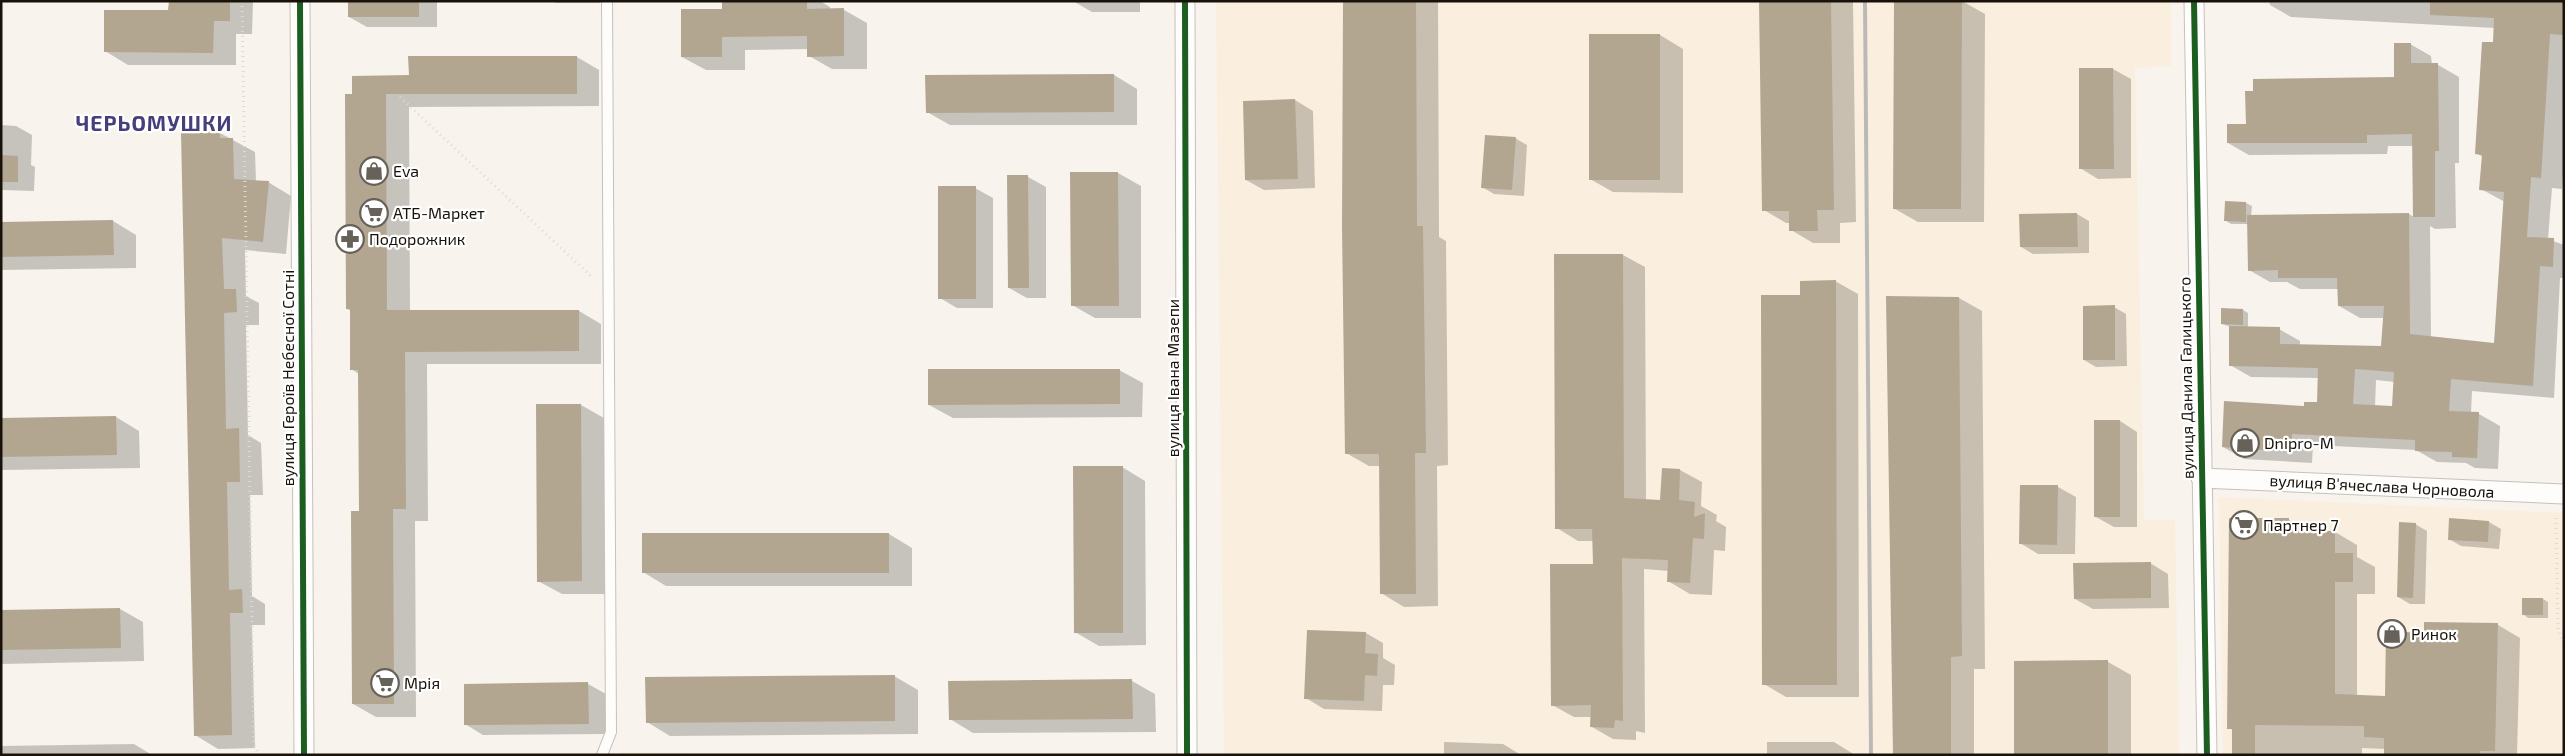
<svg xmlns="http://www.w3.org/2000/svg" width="2565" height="756" viewBox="0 0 2565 756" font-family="'Exo 2',sans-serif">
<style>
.built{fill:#faefde}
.shadow{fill:#0003;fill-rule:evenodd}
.building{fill:#b2a691;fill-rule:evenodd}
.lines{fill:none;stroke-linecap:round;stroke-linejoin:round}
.service-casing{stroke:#c6c2ba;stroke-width:12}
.minor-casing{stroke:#c6c2ba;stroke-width:21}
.path{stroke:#dcdad8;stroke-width:3;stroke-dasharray:1 4;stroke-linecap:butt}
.service{stroke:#fefdfc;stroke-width:10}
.minor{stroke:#fefdfc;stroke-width:19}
.rail{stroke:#bbb9b7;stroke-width:4}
.cycleway-casing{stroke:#fff;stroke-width:9}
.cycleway{stroke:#1b5e20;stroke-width:6}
.labels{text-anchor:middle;stroke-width:4.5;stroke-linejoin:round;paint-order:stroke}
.poi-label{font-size:16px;fill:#18120a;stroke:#fff;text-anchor:start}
.street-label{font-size:16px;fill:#18120a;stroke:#fff}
.district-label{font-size:21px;font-weight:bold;letter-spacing:1px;fill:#473f7c;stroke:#fff}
</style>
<rect width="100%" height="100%" fill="#f8f3ec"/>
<!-- built -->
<path class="built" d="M1216 1H2171V66L2135 68 2144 520H2175L2179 755H1224Z
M2219 497 2564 513V755H2223Z
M620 752 934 755H620Z"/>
<!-- shadow -->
<path class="shadow" d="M170 1H253L252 34H236V65H128L105 51 170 11Z
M349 1H437V27H367L349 17Z
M553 1H600V3H556Z
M723 1H820L830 7V10H844L867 23V69H832L809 56V49L745 50V70H706L682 57 723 10Z
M1073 1H1140V12H1092Z
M1344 1H1438L1439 237 1446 241 1448 465 1437 466 1438 606 1404 607 1381 593 1380 466H1369L1346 453Z
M1761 1H1853L1856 222 1840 223V243H1813L1791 230 1790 223H1786L1764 210Z
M1962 1 1985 14 1984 222H1918L1895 209Z
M2269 1H2564V154L2562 189 2552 188 2548 239 2564 245V278H2560L2554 398 2472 391 2471 413 2479 414 2500 426 2498 469 2475 468 2466 463 2437 462 2416 450 2313 445 2312 463 2244 459 2223 447 2305 408 2318 404 2319 378 2251 377 2230 365 2231 327 2222 324 2243 310 2248 313V328L2279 329 2300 341V346L2382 348 2384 318H2360L2339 306V289H2300L2287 282H2270L2249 270V224H2231L2225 220 2246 203 2252 206 2251 216 2409 214 2414 217 2413 146H2388L2387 154 2249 155 2228 143 2247 126 2396 78 2410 44 2431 56 2432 65H2438L2459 77V163H2455L2456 228 2435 229 2430 226 2431 338 2495 344 2505 202 2481 189 2483 157 2476 153 2495 43V28L2291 17 2270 5ZM2376 380 2395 382 2393 408 2375 407Z
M1591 35H1660L1683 49V193L1613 192 1590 179Z
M577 57 599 70V106L409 107 410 312 579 311 601 324V364H427L428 521H415L416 717H376L353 704 360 513 359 374 351 369V311L347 309 353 95 410 76Z
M2113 69 2131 79V178L2098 179 2080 168Z
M1114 75 1137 89V125H950L927 112Z
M1295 100 1313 111 1315 188 1264 190 1246 180Z
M1 125 16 126 32 135 31 165 35 167 34 191 1 190Z
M220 133 255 152 256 182H268L291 196 286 254 245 250 246 296 259 303V325H246L248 435 261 443 263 495H250L252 596 265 604V625H252L255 748 218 749 195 735Z
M1515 138 1527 145 1524 196 1494 194 1482 187Z
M1118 173 1141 186V318H1095L1072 305Z
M1028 177 1046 187V298H1027L1009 288Z
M975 188 993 198V308H957L940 298Z
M2077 214 2089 221V253L2033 254 2021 247Z
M113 221 136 235V268L1 270V223Z
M1555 255H1623L1645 267 1646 500 1661 501 1663 469 1680 470 1702 482 1701 506 1717 515 1716 521 1726 527 1725 551 1714 550 1712 595 1690 594 1668 581 1669 571 1644 569 1645 733 1636 731V740L1613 739 1592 727V717H1574L1552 705 1595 565 1594 541H1578L1557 528Z
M1835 281 1858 294 1859 697H1786L1764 684 1801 296Z
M1959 298 1982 311 1985 669H1974V755H1895Z
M2114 307 2126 314 2127 366 2096 367 2084 360Z
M1119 370 1143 383 1142 417 953 418 929 405Z
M581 405 604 418 605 594H562L538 581Z
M116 417 139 431 140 468 1 470V420Z
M2120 421 2137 432V527H2114L2096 517Z
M1122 467 1145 481 1146 645 1099 646 1075 632Z
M2058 487 2076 497 2075 554H2038L2020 543Z
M2230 519 2289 520 2311 532H2335L2357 545V557L2375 567V594H2357V696L2386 697 2425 634V623L2498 625 2520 638 2517 755H2385V749L2362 748V755H2233V730L2229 728Z
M2489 522 2501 529 2499 549 2461 546 2449 539Z
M2415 524 2427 531 2425 604H2410L2398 597Z
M889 534 912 548V586H666L643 572Z
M2150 563 2168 574 2169 608 2093 609 2075 599Z
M2543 599 2548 602V618H2528L2523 614Z
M120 609 143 622 144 661 1 664V611Z
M1366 633 1383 643V658L1395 665 1394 685H1383L1382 711 1324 709 1306 698Z
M2108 662 2131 675V755H2016Z
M894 676 918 690V734L670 736 647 722Z
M1132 681 1155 694 1156 732 973 733 950 719V682Z
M588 684 606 694V734L483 735 465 724Z
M1444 742 1503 744 1521 755H1444Z
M1767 742H1834L1855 755H1767Z
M134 744 152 755H1V746Z"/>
<!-- building -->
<path class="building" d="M169 1H230V21H214L213 53 104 52V10H168Z
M348 1H419V17H348Z
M722 1H807V9L844 8V56L807 57V36L722 37V57H681V9H722Z
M1343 1H1416L1417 226H1423L1426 453H1415L1416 594H1380L1379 454H1345L1342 227Z
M1759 1H1831L1834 210H1817L1818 231H1789V211H1762Z
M1894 1H1962L1961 209H1893Z
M2430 1H2564V35L2550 34 2541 178 2531 177 2527 237 2554 238 2553 267 2540 266 2533 386 2451 379 2449 411 2479 412 2477 458 2452 457V452L2415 451V440L2292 434 2291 452 2222 447 2224 401 2304 406V402H2317L2318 368 2229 366V326L2280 327V344L2381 346 2384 306H2338L2337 278H2278V270L2248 271 2247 215 2409 213 2410 334 2494 343 2504 192 2479 190 2482 155 2475 154 2482 42H2493L2494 18 2430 15ZM2355 369 2394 372 2392 406 2353 404Z
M1589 34H1660V180H1589Z
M2394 43H2411V63H2438L2439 151H2435V217H2413L2412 134 2367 135V143H2227V124H2246L2245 91H2253V79L2394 77Z
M408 56H577V94H386L387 310H579V351L405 352 406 509H393L394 704H352L351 511H359L358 370H350V309H346L345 94H352V76L409 75Z
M2079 68H2113L2114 169H2079Z
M1114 74V112L926 113 925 75Z
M1295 99 1298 179 1245 180 1243 101Z
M220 132V138H233L234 179 269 181 263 242 222 238 224 289H236L237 312 224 313 226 429 239 428 240 482H227L229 590 242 589 243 613H230L232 735 194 736 181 133Z
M1485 135 1516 137 1512 190 1481 188Z
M1 155 18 156V182H1Z
M1070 172H1118L1119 306H1071Z
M1007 175H1028L1029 288H1008Z
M938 186H976V299H938Z
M2225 201 2246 202V222L2224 221Z
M2077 213 2078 247H2020L2019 214Z
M113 220 114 255 1 257V222Z
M1554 254H1623L1624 498 1660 500 1662 468 1680 469 1679 500 1695 502 1694 517 1705 513 1704 539 1693 538 1690 583 1667 582 1668 560 1622 558 1623 721 1615 720 1614 728 1590 727 1591 705 1551 706 1550 564H1593L1592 529H1555Z
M1836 280 1837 685H1762L1761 295H1800V281Z
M1886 296 1959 297 1962 656 1951 657V755H1893Z
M2115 305V360H2083V306Z
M2221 308 2243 309V325L2221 324Z
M928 369H1120V404L928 405Z
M536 404H581L582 581 537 582Z
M116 416 117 455 1 457V418Z
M2094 420H2120V517H2094Z
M1073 466H1123V633H1074Z
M2020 485H2058L2057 545 2019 544Z
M2229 518H2289V531H2335V553H2353V582H2335V694L2385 696 2386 631 2424 633V622L2498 623 2495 751H2480V755H2384V738L2364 737V726L2255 725V755H2232V729H2227Z
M2449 518 2489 521 2488 542 2448 540Z
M2399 522 2416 523 2413 598 2397 597Z
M642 533H889V573H642Z
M2151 562V598L2074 599 2073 563Z
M2522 598H2543V615H2522Z
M120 608 121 648 1 650V610Z
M1307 630 1366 632 1365 653 1378 654 1377 676 1365 675 1364 701 1304 699Z
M2108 660V755H2014V661Z
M895 675V721L646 723 645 677Z
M1132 679 1133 719 949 720 948 681Z
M588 682 589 724 464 725V684Z"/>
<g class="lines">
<defs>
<path id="service" d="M602 755 611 732 607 1"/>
<path id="minor" d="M300 1 304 755
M1185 1 1187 755
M2194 1 2207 755
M2201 478 2564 494"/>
</defs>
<!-- service casing -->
<use href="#service" class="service-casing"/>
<!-- minor casing -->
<use href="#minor" class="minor-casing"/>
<!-- path -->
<path class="path" d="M242 1 254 745 259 755
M400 97 593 278
M2556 518 2558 629 2564 645"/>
<!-- service -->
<use href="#service" class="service"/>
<!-- minor -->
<use href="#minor" class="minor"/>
<!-- rail -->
<path class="rail" d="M1865 1 1871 755"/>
<defs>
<path id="cycleway" d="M300 1 304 755
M1185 1 1187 755
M2194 1 2207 755"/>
</defs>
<!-- cycleway casing -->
<use href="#cycleway" class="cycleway-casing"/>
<!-- cycleway -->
<use href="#cycleway" class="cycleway"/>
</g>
<!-- icons -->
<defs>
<symbol id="shop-ring" viewBox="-11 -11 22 22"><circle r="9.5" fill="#fff" stroke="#666159" stroke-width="1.5"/><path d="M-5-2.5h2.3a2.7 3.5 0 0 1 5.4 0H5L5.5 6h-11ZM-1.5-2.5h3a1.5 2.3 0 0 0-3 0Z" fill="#666159"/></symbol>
<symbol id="supermarket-ring" viewBox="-11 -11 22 22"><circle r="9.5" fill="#fff" stroke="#666159" stroke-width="1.5"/><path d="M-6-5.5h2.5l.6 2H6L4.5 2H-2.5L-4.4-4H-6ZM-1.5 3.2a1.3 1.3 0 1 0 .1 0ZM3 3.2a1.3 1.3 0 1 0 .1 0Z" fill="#666159"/></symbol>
<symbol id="pharmacy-ring" viewBox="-11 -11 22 22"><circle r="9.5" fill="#fff" stroke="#666159" stroke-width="1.5"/><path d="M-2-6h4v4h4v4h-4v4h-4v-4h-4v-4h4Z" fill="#666159"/></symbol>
</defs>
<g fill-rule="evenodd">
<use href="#shop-ring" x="358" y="155" width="32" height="32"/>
<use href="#supermarket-ring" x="358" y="197" width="32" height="32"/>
<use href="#pharmacy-ring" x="334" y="223" width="32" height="32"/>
<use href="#shop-ring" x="2229" y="427" width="32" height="32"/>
<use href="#supermarket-ring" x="2228" y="509" width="32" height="32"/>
<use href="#shop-ring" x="2376" y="618" width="32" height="32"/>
<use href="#supermarket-ring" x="369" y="667" width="32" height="32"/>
</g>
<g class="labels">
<!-- poi labels -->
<g class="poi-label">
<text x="393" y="177">Eva</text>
<text x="393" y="219">АТБ-Маркет</text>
<text x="369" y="245">Подорожник</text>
<text x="2264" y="449">Dnipro-M</text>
<text x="2263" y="531">Партнер 7</text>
<text x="2411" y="640">Ринок</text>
<text x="404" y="689">Мрія</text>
</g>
<!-- street labels -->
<g class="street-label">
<text transform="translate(288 378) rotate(-90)" y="6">вулиця Героїв Небесної Сотні</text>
<text transform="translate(1173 378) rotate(-90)" y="6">вулиця Івана Мазепи</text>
<text transform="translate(2186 378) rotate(-91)" y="6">вулиця Данила Галицького</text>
<text transform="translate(2382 486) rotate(3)" y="6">вулиця В'ячеслава Чорновола</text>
</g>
<!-- district labels -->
<g class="district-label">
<text x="154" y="131">ЧЕРЬОМУШКИ</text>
</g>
</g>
<!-- border -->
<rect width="2565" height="756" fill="none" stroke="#18120a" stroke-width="5"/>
</svg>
